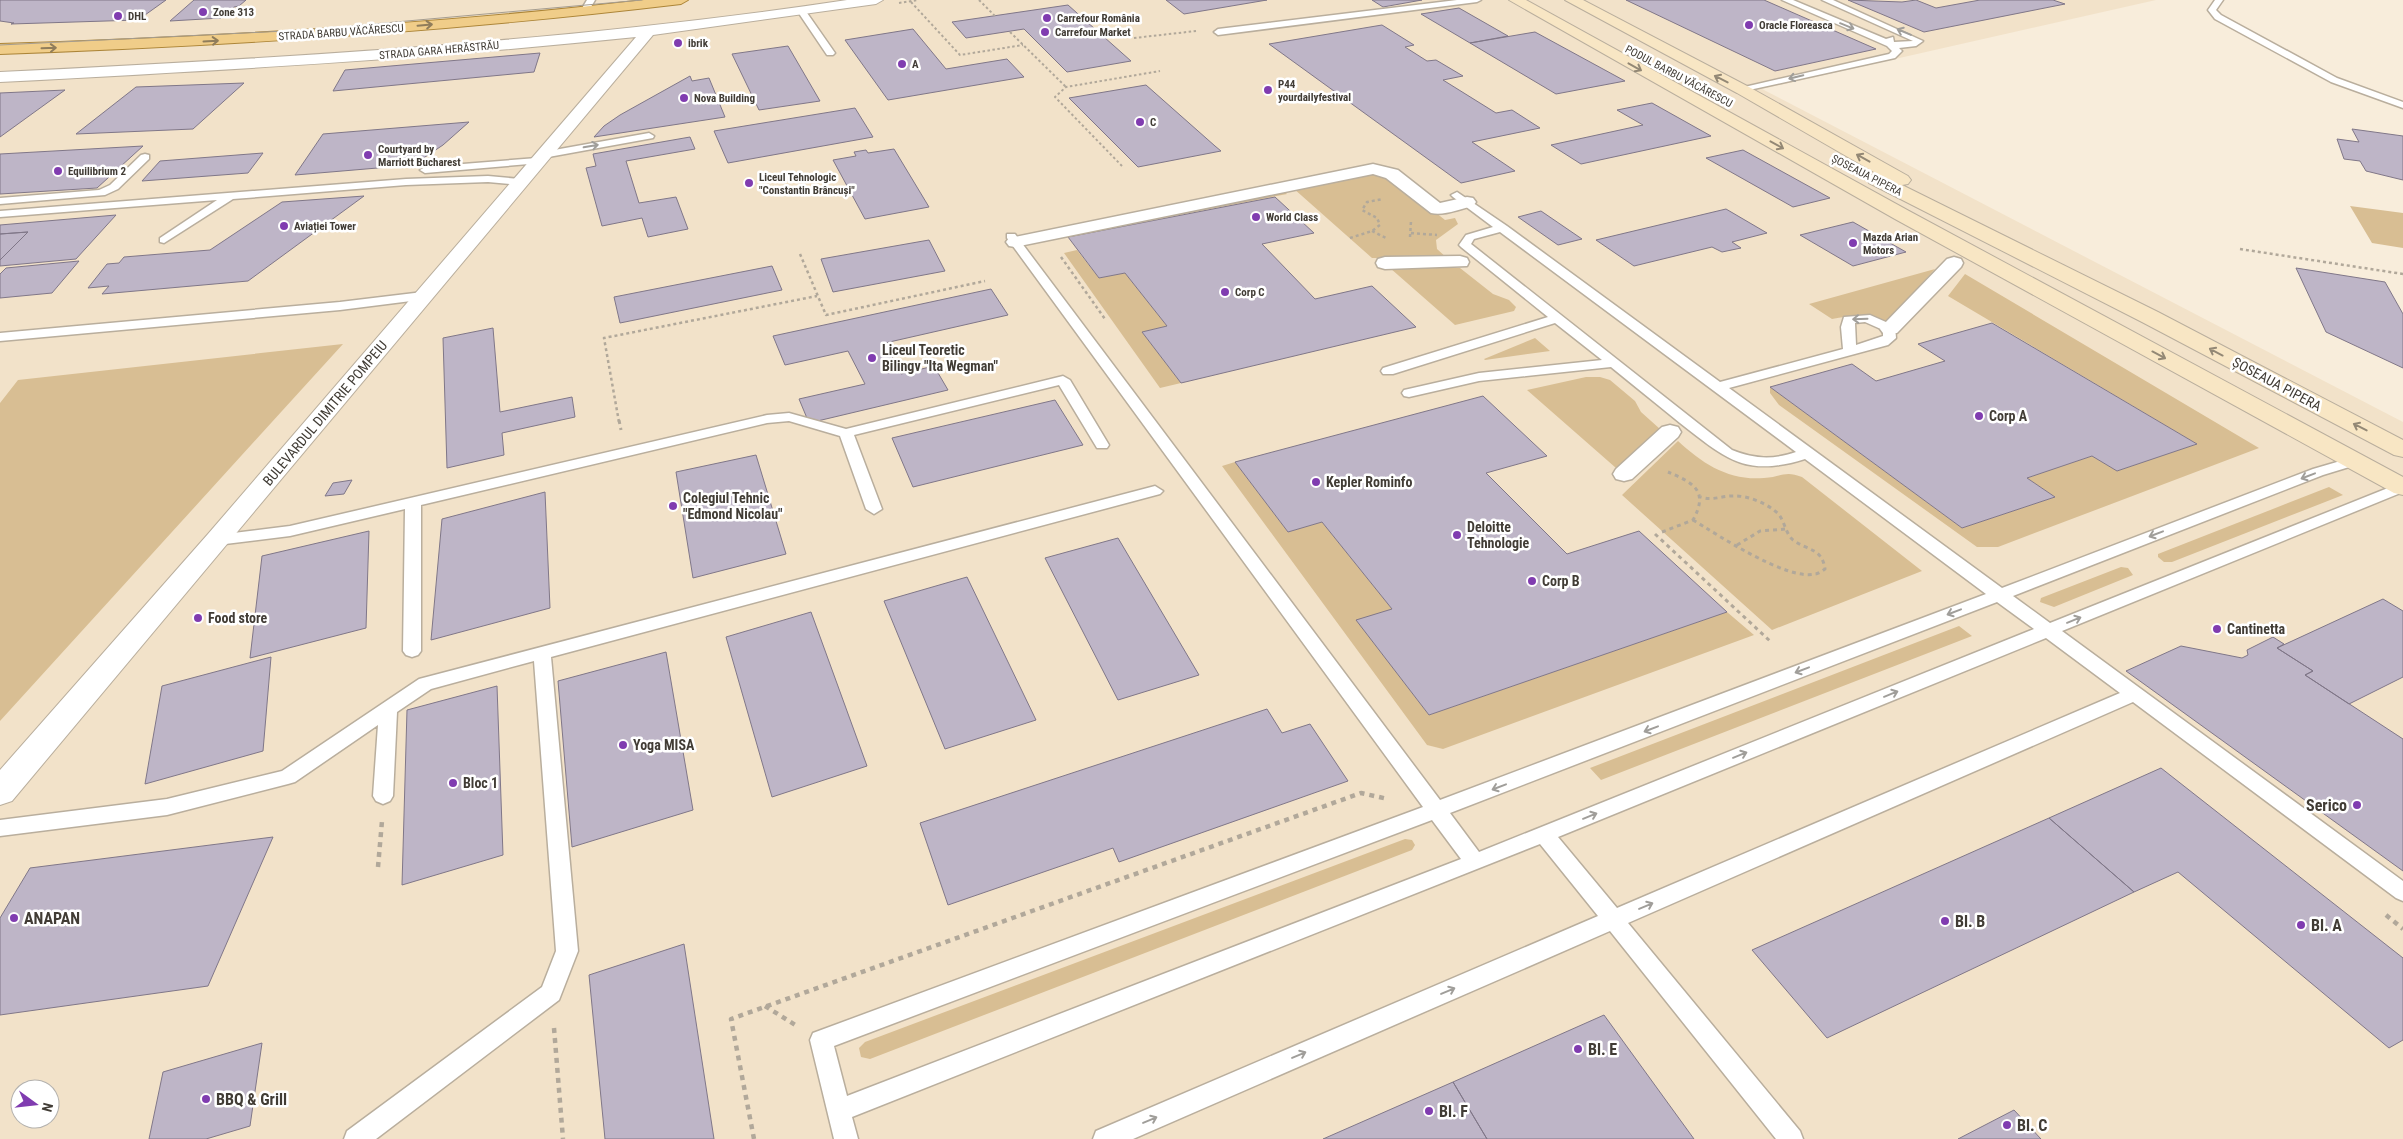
<svg xmlns="http://www.w3.org/2000/svg" width="2403" height="1139" viewBox="0 0 2403 1139" font-family="'Roboto Condensed',sans-serif">
<style>
.built{fill:#f2e2c9;fill-rule:evenodd}
.green{fill:#d8be93}
.building{fill:#beb5c7;stroke:#807788}
.lines{fill:none;stroke-linecap:round;stroke-linejoin:round}
.service-casing{stroke:#b9ae9d;stroke-width:3}
.pedestrian-casing{stroke:#b9ae9d;stroke-width:3}
.tertiary-casing{stroke:#b9ae9d;stroke-width:2}
.secondary-casing{stroke:#b9ae9d;stroke-width:2}
.primary-casing{stroke:#ac8538;stroke-width:2}
.path-far3{stroke:#b1a89a;stroke-width:2;stroke-dasharray:2.5 2.5;stroke-linecap:butt}
.path-far2{stroke:#b1a89a;stroke-width:2.5;stroke-dasharray:3 3;stroke-linecap:butt}
.path-far1{stroke:#b1a89a;stroke-width:3;stroke-dasharray:4 4;stroke-linecap:butt}
.path{stroke:#b1a89a;stroke-width:4.5;stroke-dasharray:5 5;stroke-linecap:butt}
.service{fill:#fff;fill-rule:evenodd}
.pedestrian{fill:#fff;fill-rule:evenodd}
.tertiary{fill:#fff;fill-rule:evenodd}
.secondary{fill:#f8e6c4;fill-rule:evenodd}
.primary{fill:#f0cd89;fill-rule:evenodd}
.tram{stroke:#a59d90;stroke-width:1}
.oneway{stroke:#907d5b}
.oneway2{stroke:#a09e9a}
.oneway3{stroke:#938875}
.poi-dot{fill:#803cb0;stroke:#fff;stroke-width:2}
.labels{text-anchor:middle;stroke-width:5;stroke-linejoin:round;paint-order:stroke}
.far-poi-label{font-size:11px;font-weight:bold;fill:#413c35;stroke:#fff;text-anchor:start}
.far-street-label{font-size:11px;fill:#413c35;stroke:#fff}
.poi-label{font-size:14px;font-weight:bold;fill:#413c35;stroke:#fff;text-anchor:start}
.street-label{font-size:14px;fill:#413c35;stroke:#fff}
.near-poi-label{font-size:16px;font-weight:bold;fill:#413c35;stroke:#fff;text-anchor:start}
</style>
<rect width="100%" height="100%" fill="#f8eddb"/>
<!-- built -->
<path class="built" d="M0 0H2156L1762 89 2403 422V1139H0ZM20 1089H50V1119H20Z"/>
<!-- green -->
<path class="green" d="M1362 173 1387 174 1445 220 1455 218 1458 224 1436 240 1437 249 1447 258H1372L1293 188Z
M1282 189 1287 194 1068 237 1067 234Z
M2350 206 2403 213V248L2372 243Z
M1077 250 1099 278 1125 273 1167 326 1142 332 1181 383 1160 388 1064 253Z
M1390 268H1460L1493 294 1509 300 1516 307 1514 311 1455 325Z
M1935 269 1887 322C1867 314 1853 315 1832 319L1809 304Z
M1965 274 2259 448 1998 547H1977L1779 405 1770 393V387L1962 528 2055 497 2027 478 2092 456 2117 471 2197 444 1948 296Z
M1535 338 1550 351 1485 360 1484 359Z
M343 344 0 721V403L18 380Z
M1586 377H1600L1610 380 1635 401 1641 412 1660 429 1616 468 1527 390Z
M1678 441C1703 464 1729 481 1764 478 1781 477 1785 470 1802 477L1922 571 1772 630 1622 495Z
M1235 462 1288 532 1322 522 1392 609 1357 621 1429 715 1727 612 1754 635 1443 749 1427 745 1222 466Z
M2329 487 2343 495 2172 562H2164L2158 557V554Z
M2121 567 2128 568 2133 575 2054 607 2040 602 2041 598Z
M1959 626 1972 636 1601 780 1590 768Z
M1405 839 1412 840 1415 845 1412 850 870 1059 861 1057 859 1048 865 1042Z"/>
<!-- building -->
<path class="building" d="M0 0H166L138 20 11 24 14 23 0 21Z
M194 0H246L239 6 234 7 221 18 170 21Z
M1166 0H1267L1184 14Z
M1372 0H1422L1383 7Z
M1626 0H1764L1876 49 1775 71Z
M1848 0 1902 2 1916 0 1936 8 1980 0H2053L2065 4 1924 32Z
M1068 5 1131 61 1067 72 1024 29 966 38 952 22Z
M1459 8 1508 36 1470 43 1421 14Z
M1382 25 1414 45 1405 47 1427 61 1436 60 1463 76 1443 80 1496 113 1512 110 1540 128 1472 142 1515 171 1461 183 1269 44Z
M913 29 946 69 1007 59 1024 77 888 100 845 40Z
M1535 32 1625 81 1556 94 1470 43Z
M788 46 820 101 759 110 732 54Z
M540 53 534 72 333 91 345 70Z
M690 76 692 81 709 78 725 117 594 137 604 126 620 115Z
M244 83 193 129 76 134 136 87Z
M1146 85 1215 146 1221 151 1138 167 1069 98Z
M65 90 0 137V93Z
M1652 103 1711 136 1581 164 1551 145 1643 125 1617 110Z
M855 108 873 137 728 163 714 131Z
M469 122 443 145 413 165 295 175 323 134Z
M2352 129 2403 136V180L2366 171 2360 161 2344 159 2337 139 2359 142Z
M690 137 695 149 626 161 639 203 676 197 688 229 648 237 642 218 602 226 586 168 596 166 593 154Z
M143 146 97 188 0 194V154Z
M894 149 929 207 865 219 833 160 856 156 854 152 866 150 868 153Z
M1743 150 1830 198 1793 207 1706 158Z
M263 153 248 173 142 181 160 161Z
M364 196 248 281 102 294 109 286 88 288 107 264 119 263 124 257 210 250 282 202Z
M1275 197 1314 233 1262 244 1315 299 1372 286 1416 327 1181 383 1142 332 1167 326 1125 273 1099 278 1068 237Z
M1726 209 1767 233 1732 242 1741 248 1722 252 1712 247 1634 266 1596 240Z
M1541 211 1582 239 1558 245 1518 217Z
M116 215 76 259 0 266V260L28 232 0 234V225Z
M1853 222 1906 252 1853 266 1800 235Z
M28 232 0 260V234Z
M929 240 945 271 833 292 821 259Z
M79 261 52 293 0 298V274L6 268Z
M772 266 782 290 620 323 614 297Z
M2296 268 2385 282 2403 314V368L2326 332Z
M991 289 1008 315 885 343 901 374 934 366 948 390 809 423 799 399 865 384 848 351 785 365 773 336Z
M1992 323 2197 444 2117 471 2092 456 2027 478 2055 497 1962 528 1770 387 1852 364 1876 381 1945 361 1918 344Z
M493 328 500 412 572 397 575 417 502 433 504 455 447 468 443 338Z
M1483 396 1547 456 1486 473 1567 554 1639 531 1727 612 1429 715 1356 620 1392 609 1322 522 1288 532 1235 462Z
M1055 400 1083 445 913 487 892 438Z
M756 455 786 554 693 578 676 472Z
M352 480 344 494 325 496 333 483Z
M545 492 550 608 431 640 442 519Z
M369 531 366 628 250 658 262 556Z
M1118 538 1199 675 1118 700 1045 558Z
M967 577 1036 720 945 749 884 601Z
M2383 599 2403 611V677L2349 704 2305 675 2313 671 2277 648Z
M811 612 867 766 772 797 726 637Z
M2273 637 2284 644 2277 648 2313 671 2305 675 2403 739V871L2126 671 2181 646 2242 658 2248 655 2247 650Z
M666 652 693 810 572 847 558 681Z
M271 657 263 751 145 784 162 686Z
M497 686 503 855 402 885 407 710Z
M1267 709 1282 733 1310 724 1348 781 1119 862 1113 848 948 905 920 823Z
M2161 768 2403 958V1040L2389 1048 2178 872 2134 892 2049 818Z
M2049 818 2134 892 1827 1038 1752 950Z
M273 837 208 986 0 1015V918L30 868Z
M684 944 714 1139H605L589 975Z
M1604 1015 1694 1139H1487L1453 1082Z
M262 1043 250 1126 206 1139H149L163 1072Z
M1453 1082 1487 1139H1323Z
M2014 1110 2041 1139H1958Z"/>
<g class="lines">
<defs>
<path id="service" d="M587 0H595L588 12H582L581 10Z
M1457 0H1481L1477 2 1218 35 1214 32 1218 29Z
M1782 0H1793L1886 39 1893 37 1894 42 1913 41 1822 0H1833L1923 41 1916 46 1899 48 1902 51 1895 58 1740 92V88L1889 54 1892 51 1887 46Z
M2215 0H2223L2216 10 2221 15 2337 78 2403 102V108L2331 82 2215 19 2208 10Z
M799 10H805L835 53 833 55H827L798 12Z
M649 133 654 136 653 138 543 158 538 155 543 152Z
M145 154 149 155V159L118 189 105 195 0 204V198L99 190 110 185 141 155Z
M537 158 541 159V163L425 173 420 170 425 167Z
M488 176 520 179 525 182 520 185 488 182 406 185 233 199 164 243 160 242V238L217 200 0 217V211L406 179Z
M1457 192 1507 226 1720 382 1843 349 1841 327 1844 317 1870 315 1895 326 1896 338 1888 345 1729 388 2002 588 2313 469 2354 457 2361 461 2359 464 2323 475 2013 596 2050 623 2403 482V492L2062 631 2403 881V901L2396 898 2133 702 1628 923 1800 1131 1803 1139H1776L1610 931 1133 1139H1093L1096 1131 1598 916 1540 844 852 1117 858 1139H834L810 1040 813 1033 1423 807 1007 238V234H1015L1440 800 1986 594 1805 459C1745 478 1725 458 1680 423 1657 404 1634 386 1611 367L1479 381 1409 397 1404 396 1402 393 1404 390 1479 373 1602 360 1555 323 1393 374H1383L1381 371 1383 368 1548 317 1461 247 1459 245 1466 235 1493 227 1453 197 1451 195ZM1500 232 1796 452C1773 460 1754 459 1732 450L1471 244 1474 239ZM1865 322 1883 330V336L1856 345 1855 323ZM1997 602 2034 629 1479 852 1450 813ZM2046 638 2120 693 1617 908 1558 837ZM1432 820 1461 859 847 1096 834 1046Z
M423 292 429 296 427 299 340 310 0 341V333L340 302Z
M1063 376 1070 380 1109 445 1107 448H1097L1059 385 854 435 882 509 874 514 866 509 840 436 789 421 767 423 421 505V651L418 655 412 657 406 655 403 651 405 509 290 536 217 545 211 544 209 540 211 536 217 535 290 526 767 415 789 413 846 429Z
M1155 486 1163 491 1160 494 551 657 578 951 559 1000 376 1139H344L347 1131 542 987 556 951 534 661 431 689 397 712 393 796 390 801 383 804 376 801 373 796 378 725 295 782 288 784 167 815 0 836V820L167 799 282 771 419 679Z"/>
<path id="pedestrian" d="M1373 164 1398 170 1440 203 1467 197 1473 198 1476 202 1473 206C1460 209 1444 216 1431 213L1386 178 1373 174 1015 247 1009 246 1006 242 1009 238 1015 237Z
M1460 256 1467 258 1469 262 1467 266 1385 269 1378 267 1376 263 1378 259 1385 257Z
M1954 257 1961 259 1963 263 1961 267 1897 333H1883L1880 329 1883 325 1947 259Z
M1670 425 1678 427 1681 432 1678 437 1632 479 1624 481 1616 479 1613 474 1616 469 1662 427Z"/>
<path id="tertiary" d="M847 0H883L876 4 653 35 12 801 0 805V770L208 534 636 37C424 59 212 71 0 82V72C284 58 566 42 847 0Z"/>
<path id="secondary" d="M1509 0H1526L1909 211 2403 477V495L2394 493 1895 219Z
M1565 0H1583L1749 87 1908 176 1911 180 1908 184 1902 185 2158 312 2403 440V457L2394 455 2142 322 1869 183 1866 179 1869 175H1879L1737 93Z"/>
<path id="primary" d="M644 0H688L681 4C455 31 228 46 0 54V44C215 37 430 25 644 0Z"/>
</defs>
<!-- service casing -->
<use href="#service" class="service-casing"/>
<!-- pedestrian casing -->
<use href="#pedestrian" class="pedestrian-casing"/>
<!-- tertiary casing -->
<use href="#tertiary" class="tertiary-casing"/>
<!-- secondary casing -->
<use href="#secondary" class="secondary-casing"/>
<!-- primary casing -->
<use href="#primary" class="primary-casing"/>
<!-- path-far3 -->
<path class="path-far3" d="M979 0 995 16
M911 2 960 55 1023 45
M899 3 918 0
M1010 32 1066 87
M1134 38 1196 31
M1122 166 1055 97 1066 87 1160 71"/>
<!-- path-far2 -->
<path class="path-far2" d="M1372 231 1386 238
M1411 233 1437 235
M1410 237 1411 221
M1350 238 1372 231 1380 225 1377 218 1362 210 1367 202 1383 199
M2240 249 2403 274
M800 254 826 315 985 281
M1061 257 1105 319
M619 422 604 338 817 296"/>
<!-- path-far1 -->
<path class="path-far1" d="M619 420 621 430
M1693 520C1718 535 1787 581 1815 574 1818 574 1822 571 1825 569 1822 548 1808 551 1793 540 1784 532 1785 518 1775 511 1764 502 1746 495 1732 496 1721 496 1712 501 1701 497
M1662 532 1693 520C1709 491 1694 483 1668 472
M1655 534 1770 641
M1737 545 1760 531 1786 529"/>
<!-- path -->
<path class="path" d="M378 867 382 821
M2386 915 2403 929
M765 1006 797 1026
M554 1028 563 1139
M754 1139 731 1019 1361 793 1388 799"/>
<!-- service -->
<use href="#service" class="service"/>
<!-- pedestrian -->
<use href="#pedestrian" class="pedestrian"/>
<!-- tertiary -->
<use href="#tertiary" class="tertiary"/>
<!-- secondary -->
<use href="#secondary" class="secondary"/>
<!-- primary -->
<use href="#primary" class="primary"/>
<!-- tram -->
<path class="tram" d="M0 45 306 30 642 0"/>
</g>
<!-- one-way arrows -->
<defs><path id="oneway-shaft" d="M-6 0H5M1.5-3L5.5 0L1.5 3" fill="none" stroke-width="1.6" stroke-linecap="round" stroke-linejoin="round" transform="scale(1.25)"/></defs>
<g class="oneway">
<use href="#oneway-shaft" transform="translate(425 25) rotate(-5)"/>
<use href="#oneway-shaft" transform="translate(211 41) rotate(-3)"/>
<use href="#oneway-shaft" transform="translate(49 48) rotate(-2)"/>
</g>
<g class="oneway2">
<use href="#oneway-shaft" transform="translate(1847 26) rotate(22)"/>
<use href="#oneway-shaft" transform="translate(1904 32) rotate(-157)"/>
<use href="#oneway-shaft" transform="translate(1796 77) rotate(167)"/>
<use href="#oneway-shaft" transform="translate(591 146) rotate(-10)"/>
<use href="#oneway-shaft" transform="translate(1860 319) rotate(178)"/>
<use href="#oneway-shaft" transform="translate(2308 476) rotate(159)"/>
<use href="#oneway-shaft" transform="translate(2156 534) rotate(159)"/>
<use href="#oneway-shaft" transform="translate(1954 612) rotate(159)"/>
<use href="#oneway-shaft" transform="translate(2074 620) rotate(-22)"/>
<use href="#oneway-shaft" transform="translate(1802 670) rotate(159)"/>
<use href="#oneway-shaft" transform="translate(1891 694) rotate(-22)"/>
<use href="#oneway-shaft" transform="translate(1651 729) rotate(159)"/>
<use href="#oneway-shaft" transform="translate(1740 755) rotate(-22)"/>
<use href="#oneway-shaft" transform="translate(1499 787) rotate(159)"/>
<use href="#oneway-shaft" transform="translate(1590 816) rotate(-22)"/>
<use href="#oneway-shaft" transform="translate(1646 906) rotate(-23)"/>
<use href="#oneway-shaft" transform="translate(1448 991) rotate(-23)"/>
<use href="#oneway-shaft" transform="translate(1299 1055) rotate(-23)"/>
<use href="#oneway-shaft" transform="translate(1150 1120) rotate(-23)"/>
</g>
<g class="oneway3">
<use href="#oneway-shaft" transform="translate(1635 67) rotate(29)"/>
<use href="#oneway-shaft" transform="translate(1721 79) rotate(-153)"/>
<use href="#oneway-shaft" transform="translate(1777 145) rotate(29)"/>
<use href="#oneway-shaft" transform="translate(1863 158) rotate(-151)"/>
<use href="#oneway-shaft" transform="translate(2216 352) rotate(-152)"/>
<use href="#oneway-shaft" transform="translate(2159 355) rotate(28)"/>
<use href="#oneway-shaft" transform="translate(2360 427) rotate(-153)"/>
</g>
<!-- markers -->
<g class="poi-dot">
<circle cx="203" cy="12" r="5"/>
<circle cx="118" cy="16" r="5"/>
<circle cx="1047" cy="18" r="5"/>
<circle cx="1749" cy="25" r="5"/>
<circle cx="1045" cy="32" r="5"/>
<circle cx="678" cy="43" r="5"/>
<circle cx="902" cy="64" r="5"/>
<circle cx="1268" cy="90" r="5"/>
<circle cx="684" cy="98" r="5"/>
<circle cx="1140" cy="122" r="5"/>
<circle cx="368" cy="155" r="5"/>
<circle cx="58" cy="171" r="5"/>
<circle cx="749" cy="183" r="5"/>
<circle cx="1256" cy="217" r="5"/>
<circle cx="284" cy="226" r="5"/>
<circle cx="1853" cy="243" r="5"/>
<circle cx="1225" cy="292" r="5"/>
<circle cx="872" cy="358" r="5"/>
<circle cx="1979" cy="416" r="5"/>
<circle cx="1316" cy="482" r="5"/>
<circle cx="673" cy="506" r="5"/>
<circle cx="1457" cy="535" r="5"/>
<circle cx="1532" cy="581" r="5"/>
<circle cx="198" cy="618" r="5"/>
<circle cx="2217" cy="629" r="5"/>
<circle cx="623" cy="745" r="5"/>
<circle cx="453" cy="783" r="5"/>
<circle cx="2357" cy="805" r="5"/>
<circle cx="14" cy="918" r="5"/>
<circle cx="1945" cy="921" r="5"/>
<circle cx="2301" cy="925" r="5"/>
<circle cx="1578" cy="1049" r="5"/>
<circle cx="206" cy="1099" r="5"/>
<circle cx="1429" cy="1111" r="5"/>
<circle cx="2007" cy="1125" r="5"/>
</g>
<g class="labels">
<!-- far-poi labels -->
<g class="far-poi-label">
<text x="213" y="16">Zone 313</text>
<text x="128" y="20">DHL</text>
<text x="1057" y="22">Carrefour România</text>
<text x="1759" y="29">Oracle Floreasca</text>
<text x="1055" y="36">Carrefour Market</text>
<text x="688" y="47">ibrik</text>
<text x="912" y="68">A</text>
<text x="1278" y="88">P44<tspan x="1278" dy="13">yourdailyfestival</tspan></text>
<text x="694" y="102">Nova Building</text>
<text x="1150" y="126">C</text>
<text x="378" y="153">Courtyard by<tspan x="378" dy="13">Marriott Bucharest</tspan></text>
<text x="68" y="175">Equilibrium 2</text>
<text x="759" y="181">Liceul Tehnologic<tspan x="759" dy="13">"Constantin Brâncuși"</tspan></text>
<text x="1266" y="221">World Class</text>
<text x="294" y="230">Aviației Tower</text>
<text x="1863" y="241">Mazda Arian<tspan x="1863" dy="13">Motors</tspan></text>
<text x="1235" y="296">Corp C</text>
</g>
<!-- far-street labels -->
<g class="far-street-label">
<text transform="translate(341 32) rotate(-4)" y="4">STRADA BARBU VĂCĂRESCU</text>
<text transform="translate(439 50) rotate(-5)" y="4">STRADA GARA HERĂSTRĂU</text>
<text transform="translate(1679 76) rotate(28)" y="4">PODUL BARBU VĂCĂRESCU</text>
<text transform="translate(1867 175) rotate(27)" y="4">ȘOSEAUA PIPERA</text>
</g>
<!-- poi labels -->
<g class="poi-label">
<text x="882" y="355">Liceul Teoretic<tspan x="882" dy="16">Bilingv "Ita Wegman"</tspan></text>
<text x="1989" y="421">Corp A</text>
<text x="1326" y="487">Kepler Rominfo</text>
<text x="683" y="503">Colegiul Tehnic<tspan x="683" dy="16">"Edmond Nicolau"</tspan></text>
<text x="1467" y="532">Deloitte<tspan x="1467" dy="16">Tehnologie</tspan></text>
<text x="1542" y="586">Corp B</text>
<text x="208" y="623">Food store</text>
<text x="2227" y="634">Cantinetta</text>
<text x="633" y="750">Yoga MISA</text>
<text x="463" y="788">Bloc 1</text>
</g>
<!-- street labels -->
<g class="street-label">
<text transform="translate(2277 384) rotate(28)" y="5">ȘOSEAUA PIPERA</text>
<text transform="translate(325 413) rotate(-50)" y="5">BULEVARDUL DIMITRIE POMPEIU</text>
</g>
<!-- near-poi labels -->
<g class="near-poi-label">
<text x="2347" y="811" text-anchor="end">Serico</text>
<text x="24" y="924">ANAPAN</text>
<text x="1955" y="927">Bl. B</text>
<text x="2311" y="931">Bl. A</text>
<text x="1588" y="1055">Bl. E</text>
<text x="216" y="1105">BBQ &amp; Grill</text>
<text x="1439" y="1117">Bl. F</text>
<text x="2017" y="1131">Bl. C</text>
</g>
</g>
<!-- north arrow -->
<g transform="translate(35 1104) rotate(105)"><circle r="24" fill="#ffffff" stroke="#b3b1ae"/>
<path d="M0-4L9 19L0 12L-9 19Z" fill="#803cb0"/>
<text y="-8" font-size="14" font-weight="bold" text-anchor="middle" fill="#413c35">N</text>
</g>
</svg>
